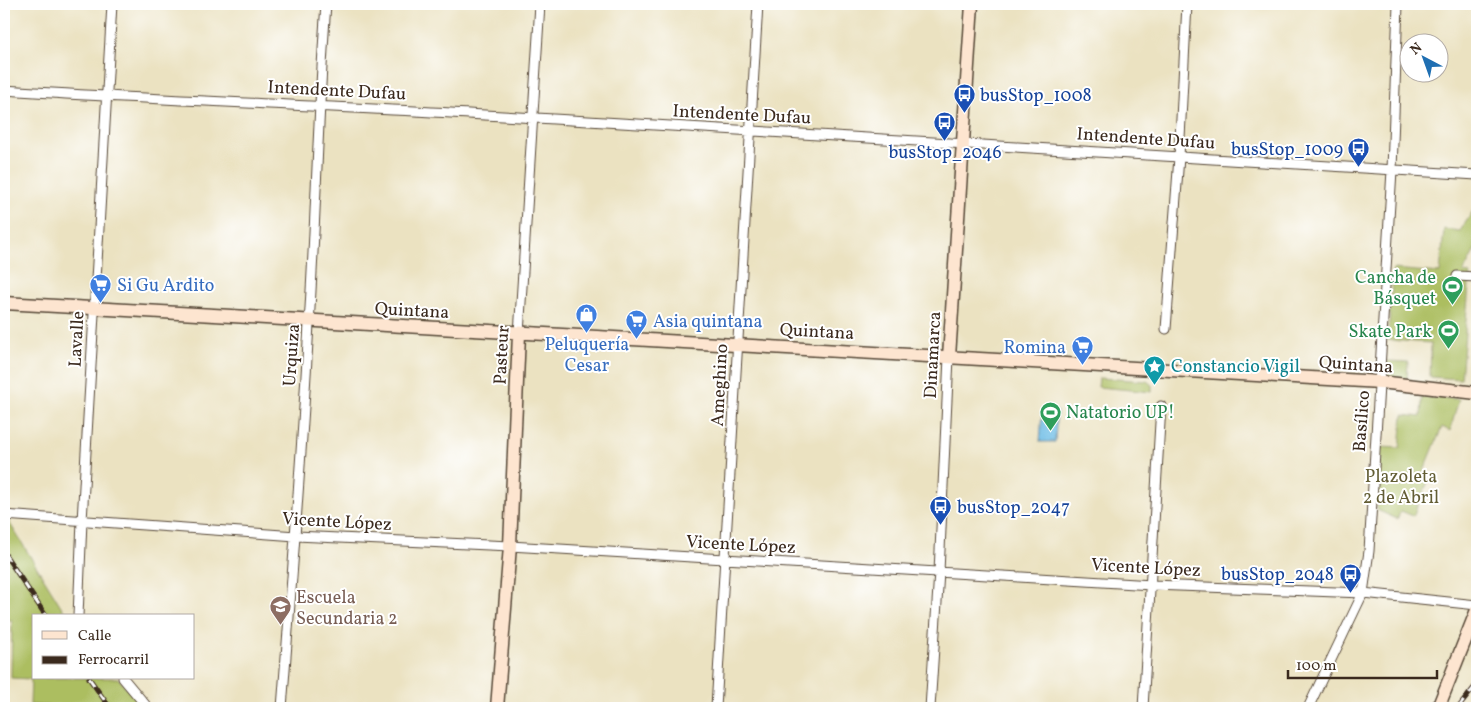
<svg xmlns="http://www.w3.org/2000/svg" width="1481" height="712" viewBox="0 0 1481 712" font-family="Vollkorn,serif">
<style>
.green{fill:#acbe61;stroke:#747440}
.water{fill:#6abbe5;stroke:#527282}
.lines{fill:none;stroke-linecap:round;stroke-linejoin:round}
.street-casing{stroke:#554636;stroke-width:11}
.secondary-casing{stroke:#554636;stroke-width:15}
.street{stroke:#fff;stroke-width:9}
.secondary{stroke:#fde5d0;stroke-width:12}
.rail-casing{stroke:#3b2a1e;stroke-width:5}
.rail{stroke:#fff;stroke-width:3;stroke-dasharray:9;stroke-linecap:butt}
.labels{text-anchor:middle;stroke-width:4;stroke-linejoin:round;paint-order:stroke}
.street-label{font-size:18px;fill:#3b2a1e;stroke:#fff}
.transit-label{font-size:18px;fill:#164399;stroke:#fff;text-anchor:start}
.leisure-label{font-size:18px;fill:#27864d;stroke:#fff;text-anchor:end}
.shop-label{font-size:18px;fill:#366cbe;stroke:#fff;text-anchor:start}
.culture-label{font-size:18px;fill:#0d838f;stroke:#fff;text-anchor:start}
.park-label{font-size:18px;fill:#635e35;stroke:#fff}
.education-label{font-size:18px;fill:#785e54;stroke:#fff;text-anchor:start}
</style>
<rect width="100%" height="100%" fill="#fff"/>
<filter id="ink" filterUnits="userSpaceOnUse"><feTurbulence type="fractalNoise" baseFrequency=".02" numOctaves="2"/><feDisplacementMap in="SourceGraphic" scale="10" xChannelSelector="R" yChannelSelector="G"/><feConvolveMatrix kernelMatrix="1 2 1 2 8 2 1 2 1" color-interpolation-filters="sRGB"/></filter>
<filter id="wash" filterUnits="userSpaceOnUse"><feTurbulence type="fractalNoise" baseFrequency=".0096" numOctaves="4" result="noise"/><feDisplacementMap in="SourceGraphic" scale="20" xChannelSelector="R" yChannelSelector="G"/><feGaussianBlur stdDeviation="1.12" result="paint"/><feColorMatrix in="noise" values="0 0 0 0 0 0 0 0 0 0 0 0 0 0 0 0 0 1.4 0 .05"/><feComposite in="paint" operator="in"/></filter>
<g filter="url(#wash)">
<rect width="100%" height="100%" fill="#ebe2c1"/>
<!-- green -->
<path class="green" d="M1477 205V246L1463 273 1470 274 1461 379 1430 377 1431 343 1388 340 1393 269 1440 273 1444 229 1460 231Z
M1387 361 1408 362 1407 379 1386 378Z
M1099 378 1147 381 1152 385V392L1098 387Z
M1422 397 1459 399 1450 431 1442 427 1422 476 1429 480 1413 516 1401 511 1397 519 1377 510 1380 447 1400 448 1403 415 1421 417Z
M4 514 67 616H34V678H118L144 708H52V706L30 705 31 679 11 678 12 620H4Z"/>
<!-- water -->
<path class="water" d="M1042 410 1057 411 1055 442H1040Z"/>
</g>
<g filter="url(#ink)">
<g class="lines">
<defs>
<path id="street" d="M4 90C164 101 325 105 485 115 816 134 1147 155 1477 175
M1457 276 1477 277
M1166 329 1179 157 1187 4
M519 334 540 4
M4 515 296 536 510 546 1152 585 1363 593 1477 605
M78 616 82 521 112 4
M123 678 148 708
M282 708C292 580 302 452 309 324 316 217 318 111 326 4
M716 708 758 4
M930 708 939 572 949 357
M1143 708 1161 406
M1308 708 1363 593 1369 551 1392 170 1398 4"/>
<path id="secondary" d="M4 303 1380 382 1477 393
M949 357 972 4
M497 708 510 546 519 334
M1438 708 1477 610"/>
</defs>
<!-- street casing -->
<use href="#street" class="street-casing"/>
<!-- secondary casing -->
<use href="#secondary" class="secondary-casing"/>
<!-- street -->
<use href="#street" class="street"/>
<!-- secondary -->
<use href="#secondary" class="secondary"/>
<defs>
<path id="rail" d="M4 553 46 616
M89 678 110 708
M1458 708 1477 684"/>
</defs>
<!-- rail casing -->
<use href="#rail" class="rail-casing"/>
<!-- rail -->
<use href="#rail" class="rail"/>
</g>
</g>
<!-- icons -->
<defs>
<symbol id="bus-pin" viewBox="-11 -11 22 30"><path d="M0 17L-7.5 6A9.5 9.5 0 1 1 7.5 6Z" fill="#1a4fb4" stroke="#fff"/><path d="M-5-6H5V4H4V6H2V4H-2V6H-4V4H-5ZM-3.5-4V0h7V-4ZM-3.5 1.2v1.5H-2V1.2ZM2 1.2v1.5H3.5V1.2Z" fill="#fff"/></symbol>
<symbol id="supermarket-pin" viewBox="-11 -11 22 30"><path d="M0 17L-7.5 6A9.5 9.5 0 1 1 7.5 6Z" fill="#3f7fe0" stroke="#fff"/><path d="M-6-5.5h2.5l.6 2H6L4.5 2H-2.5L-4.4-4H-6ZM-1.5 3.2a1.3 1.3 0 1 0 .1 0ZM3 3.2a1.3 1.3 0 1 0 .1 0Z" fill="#fff"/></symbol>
<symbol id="stadium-pin" viewBox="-11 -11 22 30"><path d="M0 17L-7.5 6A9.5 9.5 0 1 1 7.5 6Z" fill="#2e9e5b" stroke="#fff"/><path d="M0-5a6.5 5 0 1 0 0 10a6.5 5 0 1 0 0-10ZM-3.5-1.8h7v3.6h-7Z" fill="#fff"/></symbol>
<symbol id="shop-pin" viewBox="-11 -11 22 30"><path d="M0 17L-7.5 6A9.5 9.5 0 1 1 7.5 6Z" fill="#3f7fe0" stroke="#fff"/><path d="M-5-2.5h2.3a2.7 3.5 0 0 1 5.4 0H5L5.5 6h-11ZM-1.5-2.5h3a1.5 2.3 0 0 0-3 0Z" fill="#fff"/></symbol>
<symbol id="sight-pin" viewBox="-11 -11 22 30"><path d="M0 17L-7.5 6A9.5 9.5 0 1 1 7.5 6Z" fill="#0f9aa8" stroke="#fff"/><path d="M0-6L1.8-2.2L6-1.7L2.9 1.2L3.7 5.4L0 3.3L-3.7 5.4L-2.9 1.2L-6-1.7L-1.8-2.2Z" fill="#fff"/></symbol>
<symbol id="school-pin" viewBox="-11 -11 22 30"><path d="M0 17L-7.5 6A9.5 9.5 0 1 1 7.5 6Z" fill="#8d6e63" stroke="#fff"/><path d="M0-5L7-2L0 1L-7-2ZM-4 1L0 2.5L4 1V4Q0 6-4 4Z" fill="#fff"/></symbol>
</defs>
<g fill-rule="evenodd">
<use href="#bus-pin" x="952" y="82" width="25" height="34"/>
<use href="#bus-pin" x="932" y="110" width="25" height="34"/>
<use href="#bus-pin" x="1346" y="136" width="25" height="34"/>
<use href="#supermarket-pin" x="88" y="272" width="25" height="34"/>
<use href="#stadium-pin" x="1440" y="274" width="25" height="34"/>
<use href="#shop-pin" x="574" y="302" width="25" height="34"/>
<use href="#supermarket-pin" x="624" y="308" width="25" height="34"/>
<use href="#stadium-pin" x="1436" y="318" width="25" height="34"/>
<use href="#supermarket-pin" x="1070" y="334" width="25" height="34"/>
<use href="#sight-pin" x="1142" y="354" width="25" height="34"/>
<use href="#stadium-pin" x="1038" y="400" width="25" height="34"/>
<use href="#bus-pin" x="928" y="494" width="25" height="34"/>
<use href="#bus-pin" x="1338" y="562" width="25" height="34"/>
<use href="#school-pin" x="268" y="594" width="25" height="34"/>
</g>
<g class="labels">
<!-- street labels -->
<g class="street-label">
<text transform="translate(337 90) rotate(3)" y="6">Intendente Dufau</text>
<text transform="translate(742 114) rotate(3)" y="6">Intendente Dufau</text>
<text transform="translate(1146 138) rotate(4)" y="6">Intendente Dufau</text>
<text transform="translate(412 310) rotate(3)" y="6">Quintana</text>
<text transform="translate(817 331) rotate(3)" y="6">Quintana</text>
<text transform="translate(76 339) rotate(-87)" y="6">Lavalle</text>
<text transform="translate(291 355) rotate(-86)" y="6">Urquiza</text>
<text transform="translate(501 355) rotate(-87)" y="6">Pasteur</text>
<text transform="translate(932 355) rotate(-87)" y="6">Dinamarca</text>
<text transform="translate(1356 364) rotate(4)" y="6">Quintana</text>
<text transform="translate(719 385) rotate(-87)" y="6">Ameghino</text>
<text transform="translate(1361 421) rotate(-86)" y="6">Basílico</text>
<text transform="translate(337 521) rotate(3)" y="6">Vicente López</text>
<text transform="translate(741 544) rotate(3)" y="6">Vicente López</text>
<text transform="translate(1146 567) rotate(3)" y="6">Vicente López</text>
</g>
<!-- transit labels -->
<g class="transit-label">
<text x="980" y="101">busStop_1008</text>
<text x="1343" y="155" text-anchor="end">busStop_1009</text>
<text x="945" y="158" text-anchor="middle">busStop_2046</text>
<text x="957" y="513">busStop_2047</text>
<text x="1334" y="580" text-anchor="end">busStop_2048</text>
</g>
<!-- leisure labels -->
<g class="leisure-label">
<text x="1436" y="283">Cancha de<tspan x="1436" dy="21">Básquet</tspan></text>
<text x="1432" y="337">Skate Park</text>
<text x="1066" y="418" text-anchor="start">Natatorio UP!</text>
</g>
<!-- shop labels -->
<g class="shop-label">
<text x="117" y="291">Si Gu Ardito</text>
<text x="653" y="327">Asia quintana</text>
<text x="587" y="350" text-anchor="middle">Peluquería<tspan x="587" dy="21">Cesar</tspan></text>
<text x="1066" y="353" text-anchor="end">Romina</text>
</g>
<!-- culture labels -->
<g class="culture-label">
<text x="1171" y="372">Constancio Vigil</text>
</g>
<!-- park labels -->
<g class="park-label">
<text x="1401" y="482">Plazoleta<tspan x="1401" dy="21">2 de Abril</tspan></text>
</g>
<!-- education labels -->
<g class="education-label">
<text x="296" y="603">Escuela<tspan x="296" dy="21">Secundaria 2</tspan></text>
</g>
</g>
<!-- margin -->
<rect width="1481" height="712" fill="none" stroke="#fff" stroke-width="20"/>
<!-- legend -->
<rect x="32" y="614" width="162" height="65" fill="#ffffff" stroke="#b1aaa5"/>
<rect x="42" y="631" width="25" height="8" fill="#fde5d0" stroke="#b1aaa5"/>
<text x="78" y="640" font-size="15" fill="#3b2a1e">Calle</text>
<rect x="42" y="656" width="25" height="8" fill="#3b2a1e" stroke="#b1aaa5"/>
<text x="78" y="664" font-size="15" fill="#3b2a1e">Ferrocarril</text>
<!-- north arrow -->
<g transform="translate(1424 58) rotate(319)"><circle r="24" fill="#ffffff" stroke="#b1aaa5"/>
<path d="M0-4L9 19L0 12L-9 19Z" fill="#1f6fb2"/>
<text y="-8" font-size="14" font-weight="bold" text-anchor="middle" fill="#3b2a1e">N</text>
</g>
<!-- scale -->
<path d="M1288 670v8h149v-8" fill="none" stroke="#3b2a1e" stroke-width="2.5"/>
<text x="1296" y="670" font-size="15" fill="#3b2a1e" stroke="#ffffff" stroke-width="4" paint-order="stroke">100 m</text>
</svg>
